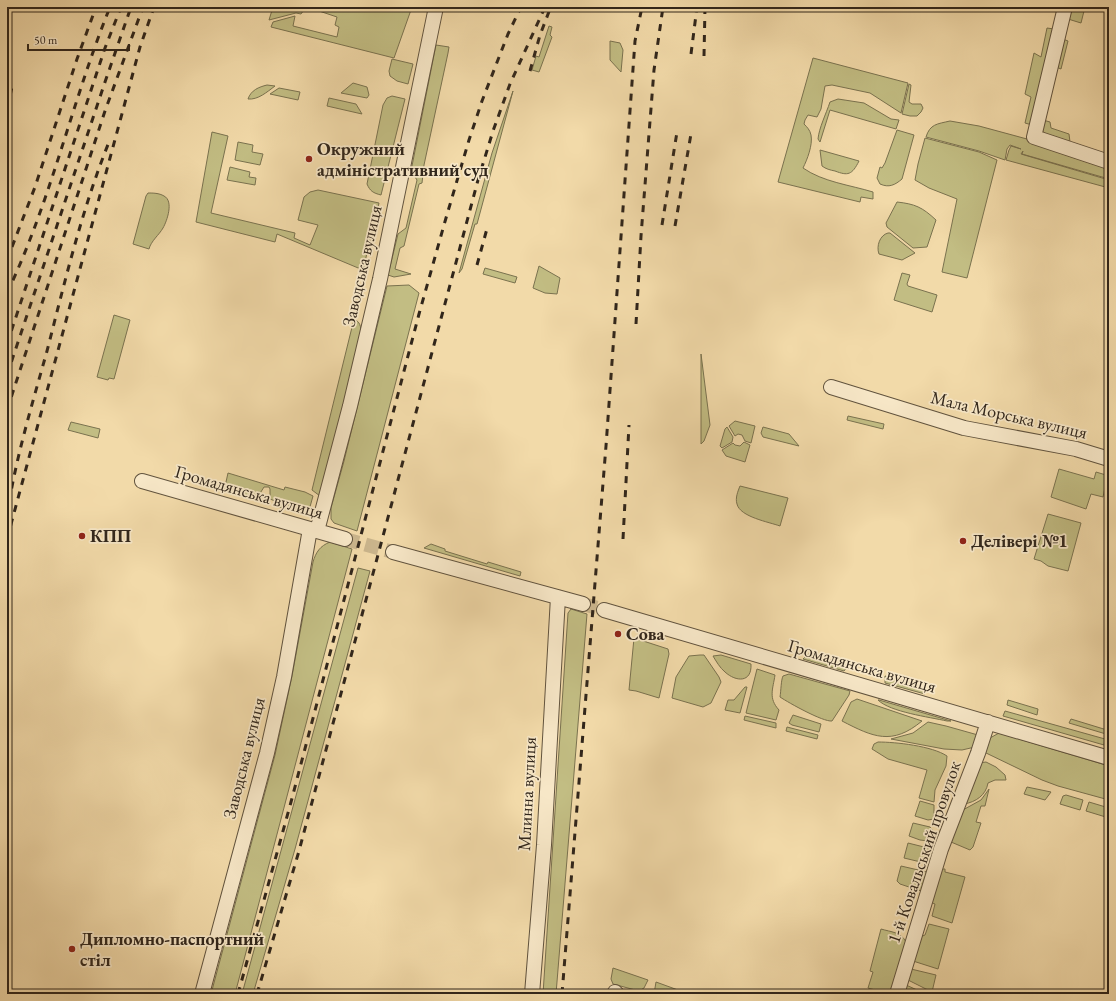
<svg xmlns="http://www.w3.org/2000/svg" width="1116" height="1001" viewBox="0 0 1116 1001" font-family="'EB Garamond',serif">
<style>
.green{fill:#c2bd83;stroke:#7a724f}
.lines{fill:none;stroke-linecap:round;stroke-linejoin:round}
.minor-tunnel{stroke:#cbb68d;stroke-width:14;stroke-dasharray:14 7;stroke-linecap:butt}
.minor-casing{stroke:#61533e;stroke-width:16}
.minor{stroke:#f7e7c7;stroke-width:14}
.rail{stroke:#31261b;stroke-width:3;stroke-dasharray:7 7;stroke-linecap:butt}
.poi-dot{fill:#8f2418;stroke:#f7e7c7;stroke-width:1.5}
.labels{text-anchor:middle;stroke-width:3.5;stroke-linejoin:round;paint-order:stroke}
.poi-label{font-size:18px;font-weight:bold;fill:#31261b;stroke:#f7e7c7;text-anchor:start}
.street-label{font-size:18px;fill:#31261b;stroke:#f7e7c7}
</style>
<rect width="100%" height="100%" fill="#f2daa9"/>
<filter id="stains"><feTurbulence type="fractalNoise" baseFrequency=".005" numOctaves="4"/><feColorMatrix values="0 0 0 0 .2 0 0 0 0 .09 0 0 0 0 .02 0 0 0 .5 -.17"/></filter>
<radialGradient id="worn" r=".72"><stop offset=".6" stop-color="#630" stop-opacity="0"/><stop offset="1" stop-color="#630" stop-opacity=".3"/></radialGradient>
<!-- green -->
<path class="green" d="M273 7H306L301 14 296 13 269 20Z
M314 7H412L394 58 271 27 273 22 295 16 293 26 337 37 339 27 335 25 337 17 313 9Z
M1071 7H1085L1081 23 1068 19Z
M549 26 552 27 550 35 552 37 539 72 532 70 536 56 539 57Z
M1047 28 1054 29 1032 125 1025 123 1031 97 1025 94 1034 53 1041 57Z
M1063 39 1068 41 1061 69 1056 67Z
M610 41 620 43 623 50 621 72 610 60Z
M436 45 449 47 448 53 424 165 422 183 419 184 404 246 400 248 395 269 411 274 394 277 388 275 398 234 406 228 417 180 411 171Z
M813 58 908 83 901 113 870 93 832 85 825 86 821 109 817 117 808 115 805 120 804 124C807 127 810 130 811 135 813 145 807 160 803 168 823 182 850 185 873 192V199L861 197 860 202 778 182Z
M392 59 413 64 408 84 397 81 390 76 389 71Z
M353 83 367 87 369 95 367 98 341 93Z
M909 84 911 85 909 102 912 104H921L923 108 921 112 917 116H910L902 114Z
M267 85 275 86C267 92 258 100 248 99 251 90 259 87 267 85Z
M279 88 300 92 298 100 270 94Z
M513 91 477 224H475L462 269 459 273 492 153Z
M392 96 405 99 381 195C373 193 370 191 367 184L383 105 387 98Z
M329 98 356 104 362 114 327 106Z
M838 99 864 103 891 119 899 120 896 129 830 110 820 142 818 139C819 128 826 114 830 102Z
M1043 120 1050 122 1051 128 1069 134 1070 142 1045 134 1042 130Z
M950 121 979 126 1027 139 1109 168V179L1022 154 1023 151 1021 154 1109 180V188L1006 160 1009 150 1011 146 1021 149 1010 145 1007 149 1005 160 979 151 926 137C930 124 937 124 950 121Z
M897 130 914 135 902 179C895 185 889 188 880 184L877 178 880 167 882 168 885 163Z
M212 132 228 136 211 213 295 233 294 238 310 245 318 225 298 220 304 197 310 192 318 190 379 203 363 270 277 234 275 242 196 222Z
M925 138 979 152 997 160 967 278 942 272 957 199 929 188 915 180 918 164Z
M238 142 253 145 252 152 263 154 260 165 235 160Z
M820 150 859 161C852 175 848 176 835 171 830 170 826 169 822 166Z
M230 167 250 172 249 177 256 178 255 185 227 180Z
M148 193C153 193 159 193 164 196 174 201 167 221 163 228 159 235 151 241 149 249L133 244 146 196Z
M897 202C915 204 922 207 936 220L927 247 913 248 887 227 886 223Z
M888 233H890L915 253 902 260 879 254C876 246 880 235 888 233Z
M539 266 560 278 557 294 545 293 533 288Z
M485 268 517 277 515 283 483 274Z
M902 273 910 275 907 284 908 286 937 295 932 312 894 300Z
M409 285 419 293 357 531 334 523 331 519V508L344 461 387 286Z
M114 315 130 320 114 379 109 378 108 380 97 377Z
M354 319C360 322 361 326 361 333L344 404 320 496 312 490Z
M701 354 710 425 704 441 701 444Z
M848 416 884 424 883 429 847 420Z
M735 421 755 426 751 443 745 441 742 435 738 434 735 436 729 426Z
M71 422 100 429 98 438 68 430Z
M727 427 733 437 732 442 722 448 720 446 725 429Z
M763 427 789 434 799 446 763 437 761 433Z
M744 442 750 445 745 462 726 456 722 450 733 443 735 445 740 446Z
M1059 469 1094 479 1096 472 1106 475 1107 478 1103 497 1091 494 1086 509 1051 497Z
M228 473 284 490 285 487 305 492 313 496 308 514 279 507 280 503 270 499V489L269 487H264L259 495 249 497 224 491Z
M740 486 788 498 780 526C769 522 740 517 737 504 735 498 738 491 740 486Z
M1048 514 1081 523 1068 571 1048 566 1041 561 1034 559Z
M330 542 352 549 235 994H211L275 755 292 676 313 562C316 552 320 546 330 542Z
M431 544 445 549V551L487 564 488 562 521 572 520 576 424 548Z
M358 568 370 571 295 849 253 994H242Z
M571 609 587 614 556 994H543L568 613Z
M634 638 668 649 669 654 659 698 636 691 629 690Z
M808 654 849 665 844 671 803 659Z
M700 655H704L719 677 721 682 711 703 703 707 672 698 676 677 689 656Z
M721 655 751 664C752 683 736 682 725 672 720 668 716 661 713 656Z
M757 669 775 675C773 689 768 698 779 710L776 720 746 713Z
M789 674 850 691 849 695 832 721C823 722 789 703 780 697 781 691 781 680 783 676Z
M885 676 925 687V694L885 683Z
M745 687H747L740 713 725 710 728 700H734Z
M857 699 922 721C892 746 873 737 842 721L851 702Z
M878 700H879L951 721H947C929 717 890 712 878 700Z
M1008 700 1038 709 1037 715 1007 705Z
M1005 711 1105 739 1104 745 1003 716Z
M793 715 821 724 819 732 792 725 789 723Z
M745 716 776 723V728L744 720Z
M1071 719 1107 730 1106 734 1069 723Z
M928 722 946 726 978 735 975 747 962 750 944 749 891 739 913 733Z
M787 727 818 735 817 739 786 731Z
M999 733 1109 766V800L1058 786 1042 780 984 752 990 738Z
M878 742C896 742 932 746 947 756L946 766 935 790 934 802 919 798 927 770 888 759 872 749 874 744Z
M986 762 996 767 1005 775 1006 780H995L988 783C986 795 976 802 964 804L979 763Z
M1027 787 1051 792 1045 800 1024 794Z
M989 789 985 806H981L976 822 981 823 973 847 970 850 951 842 961 811 981 800Z
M1066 795 1083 800 1080 810 1060 804 1063 796Z
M920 801 934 805V819L928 820 915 816Z
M1089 802 1109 808V818L1086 811Z
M913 823 930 827 933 831V837L929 841 920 840 909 836Z
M908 843 928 848 934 851 930 861 925 863 904 858Z
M901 866 927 872 921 891 900 884 897 881Z
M942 869H945V872L965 877 952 923 932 916 935 904 930 902Z
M929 924 949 929 938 969 913 961 920 937 925 935Z
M881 929C891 932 901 932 906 942L890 994 868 988 873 972 870 971Z
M613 968 648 980 644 988 639 991 613 984 611 979Z
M911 969 936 975 932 992 908 980Z
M656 982 689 994H654Z
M906 985 926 994H904Z"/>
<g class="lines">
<!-- minor-tunnel -->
<path class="minor-tunnel" d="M345 539 393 552
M583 604 604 610"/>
<defs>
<path id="minor" d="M1065 7 1034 137 1109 162
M831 387 964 428 1076 449 1109 459
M142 481 345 539
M317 531 350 406 380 279 436 7
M393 552 583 604
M604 610 1109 758
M202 994 267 753 284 677 310 529
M532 994 544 845 558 597
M614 994 615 992 617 994
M897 994 941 849 978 753 988 722"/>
</defs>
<!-- minor casing -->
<use href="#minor" class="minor-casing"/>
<!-- minor -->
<use href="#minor" class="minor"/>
<!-- rail -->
<path class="rail" d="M691 54 697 7
M704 56 705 7
M530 71 540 35 550 9
M7 109 12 87
M662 225 677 132
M675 226 691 134
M7 260 35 187 77 59 96 7
M477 265 488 225
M7 293C51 201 72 101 110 7
M636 324 641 236 654 70 663 7
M7 344 105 48 121 7
M7 375 105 82 131 7
M7 410 105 111 143 7
M7 516C15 460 32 405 47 351 65 281 82 209 109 142
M7 539 140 47 154 7
M623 539 629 425
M238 994 291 802 419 314 446 218 469 140 482 101 508 34 521 7
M257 994 299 851 478 180 493 131 510 84 545 7
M562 994 606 446 635 41 642 7"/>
</g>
<!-- markers -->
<g class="poi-dot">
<circle cx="309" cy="159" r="4"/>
<circle cx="82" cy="536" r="4"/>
<circle cx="963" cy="541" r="4"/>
<circle cx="618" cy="634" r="4"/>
<circle cx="72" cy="949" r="4"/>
</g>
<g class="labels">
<!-- poi labels -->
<g class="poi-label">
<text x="317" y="155">Окружний<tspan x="317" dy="21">адміністративний суд</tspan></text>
<text x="90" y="542">КПП</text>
<text x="971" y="547">Делівері №1</text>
<text x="626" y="640">Сова</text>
<text x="80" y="945">Дипломно-паспортний<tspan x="80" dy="21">стіл</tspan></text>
</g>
<!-- street labels -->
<g class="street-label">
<text transform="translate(362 266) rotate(-77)" y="6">Заводська вулиця</text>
<text transform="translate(1009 415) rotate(13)" y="6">Мала Морська вулиця</text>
<text transform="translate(249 492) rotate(16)" y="6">Громадянська вулиця</text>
<text transform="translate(862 666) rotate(16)" y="6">Громадянська вулиця</text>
<text transform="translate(244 758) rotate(-76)" y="6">Заводська вулиця</text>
<text transform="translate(527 794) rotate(-87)" y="6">Млинна вулиця</text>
<text transform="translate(924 852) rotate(-71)" y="6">1-й Ковальський провулок</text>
</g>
</g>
<!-- margin -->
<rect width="1116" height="1001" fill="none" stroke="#f2daa9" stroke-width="24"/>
<rect x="8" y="8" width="1100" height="985" fill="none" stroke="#31261b" stroke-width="2"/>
<rect x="12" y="12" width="1092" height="977" fill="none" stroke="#31261b"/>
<!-- scale -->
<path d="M28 44v6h101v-6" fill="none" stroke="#31261b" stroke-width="2"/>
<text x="34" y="44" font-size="12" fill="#31261b" stroke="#f7e7c7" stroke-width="3" paint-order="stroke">50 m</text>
<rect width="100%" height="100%" filter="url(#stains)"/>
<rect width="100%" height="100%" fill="url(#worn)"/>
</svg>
